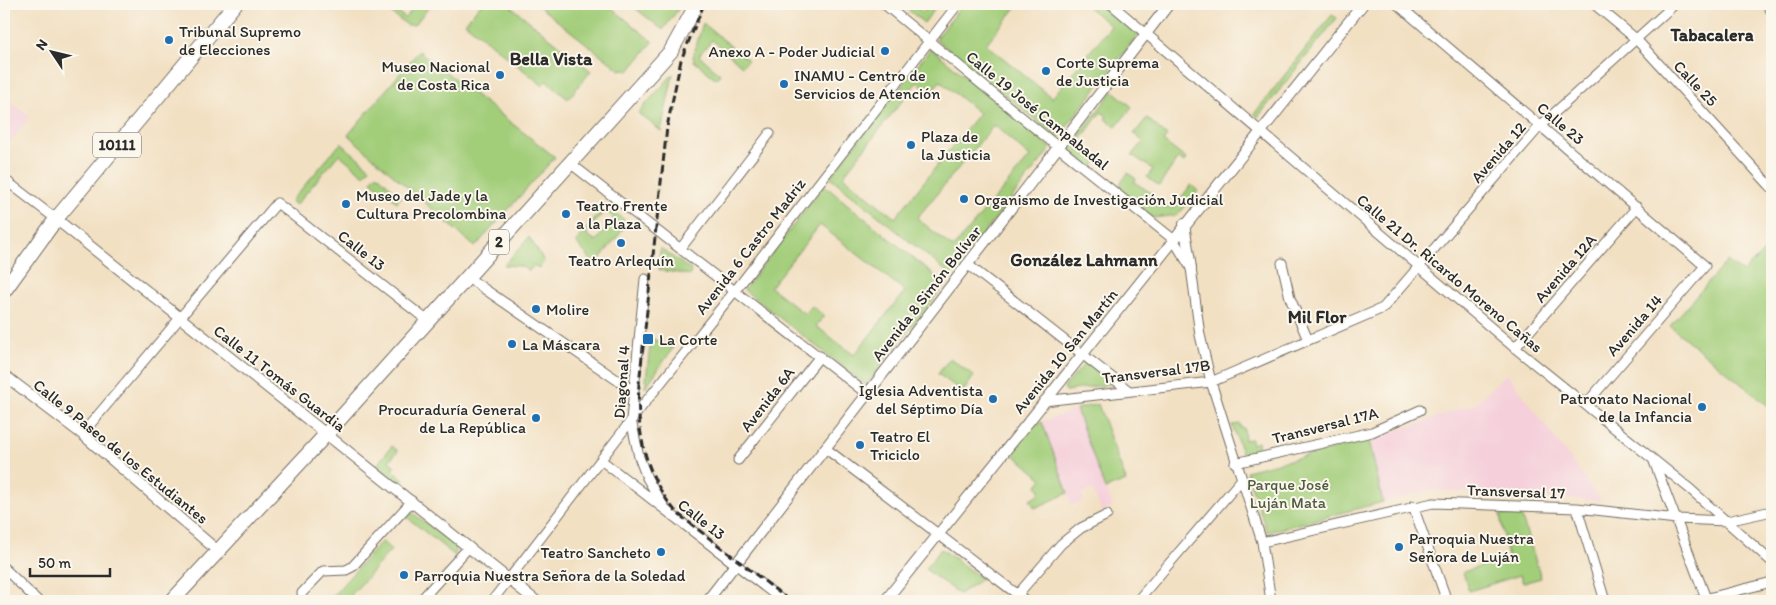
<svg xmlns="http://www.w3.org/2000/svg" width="1776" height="605" viewBox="0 0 1776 605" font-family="Itim,sans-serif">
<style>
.built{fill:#f5cfda}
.green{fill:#a2cd79;stroke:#667c52;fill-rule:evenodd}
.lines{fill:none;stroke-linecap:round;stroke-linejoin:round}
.minor-casing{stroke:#716a60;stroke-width:11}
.tertiary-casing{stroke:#716a60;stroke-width:12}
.trunk-casing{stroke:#716a60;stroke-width:16}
.minor{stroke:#fff;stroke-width:9}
.tertiary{stroke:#fff;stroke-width:10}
.trunk{stroke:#fff;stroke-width:14}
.rail{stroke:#2b2b2b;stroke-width:3;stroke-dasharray:8 4;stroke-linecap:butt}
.poi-dot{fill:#1f6fb2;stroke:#fbf7ec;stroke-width:2}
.labels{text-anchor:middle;stroke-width:4;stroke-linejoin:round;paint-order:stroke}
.shield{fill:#fbf7ec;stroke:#696865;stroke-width:1}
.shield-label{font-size:15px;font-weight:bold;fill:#2b2b2b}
.poi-label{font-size:16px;fill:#2b2b2b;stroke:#fbf7ec;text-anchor:start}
.street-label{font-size:16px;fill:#2b2b2b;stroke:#fbf7ec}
.park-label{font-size:16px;fill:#4f5c42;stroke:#fbf7ec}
.neighbourhood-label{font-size:18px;font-weight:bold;fill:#2b2b2b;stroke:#fbf7ec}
</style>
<rect width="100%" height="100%" fill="#fbf7ec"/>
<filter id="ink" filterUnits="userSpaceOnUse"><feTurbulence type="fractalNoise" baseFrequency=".02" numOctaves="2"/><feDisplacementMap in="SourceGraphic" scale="10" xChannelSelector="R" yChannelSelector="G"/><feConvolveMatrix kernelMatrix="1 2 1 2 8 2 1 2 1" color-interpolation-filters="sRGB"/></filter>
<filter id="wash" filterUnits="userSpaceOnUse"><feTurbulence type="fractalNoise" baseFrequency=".0096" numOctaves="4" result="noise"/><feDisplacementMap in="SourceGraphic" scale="20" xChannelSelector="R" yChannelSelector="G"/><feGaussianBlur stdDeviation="1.12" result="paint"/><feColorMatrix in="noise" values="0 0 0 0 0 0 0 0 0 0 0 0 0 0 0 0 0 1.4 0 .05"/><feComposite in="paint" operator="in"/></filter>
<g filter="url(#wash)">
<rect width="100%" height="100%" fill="#f2e0c3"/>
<!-- built -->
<path class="built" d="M4 97 30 117 4 150Z
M1507 373 1601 501 1432 490 1383 502 1369 440 1475 404Z
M1076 409 1113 507 1102 512 1092 489 1081 494 1084 500 1072 506 1042 422Z"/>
<!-- green -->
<path class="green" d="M379 4H387L405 18 413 9 410 4H432L414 25H407Z
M481 4H508L591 71 568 99 546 81 542 85 465 23Z
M536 4H607L653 42 628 72 625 69 620 70Z
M630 4H682L663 30Z
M901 4H912L922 12 929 4H938L924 23Z
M963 4H1019L986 44 1052 98 1111 26 1084 4H1104L1139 33 1058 138 936 39Z
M1332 15 1337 18 1258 117 1254 114Z
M703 23 748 60 742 66 712 40 699 55 720 74 716 79 694 61 693 56Z
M931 48 1051 148 951 275 830 177ZM940 81 979 113 895 218 843 176 917 82 931 92ZM994 125 1030 157 953 248 917 218Z
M419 51 555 157 475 247 348 135Z
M673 74 672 80 661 131 638 113Z
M1113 91 1132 107 1116 127 1105 119 1107 116 1101 112 1076 146 1084 153 1086 150 1098 159 1093 166 1102 174 1100 175 1068 149Z
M1147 118 1167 136 1163 141 1186 159 1184 162 1178 158 1159 186 1147 177 1153 169 1132 155 1144 142 1134 134Z
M341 143 370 168 364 175 339 154 296 205 291 201Z
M1128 173 1136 179 1134 182 1153 194 1149 200 1160 208 1162 206 1166 209 1168 206 1172 209 1191 185 1198 191 1178 215 1153 218 1117 188Z
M377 174 401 197 397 202 371 181Z
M824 185 945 284 866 385 744 290ZM820 225 905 291 854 355 816 326 824 316 812 306 805 314 770 287Z
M606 205 628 223 595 265 576 242ZM605 210 614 218 596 241 586 234Z
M529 237 544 261 539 269 534 265 529 271 520 266 504 265Z
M1772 243V409L1670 326 1727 261 1743 272Z
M660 248 691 270 690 275 659 270Z
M651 338 673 348 645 388Z
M950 358 974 376 963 392 938 374Z
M1086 362 1110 381V384L1066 391 1064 388Z
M1098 404 1126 481 1105 489 1076 409Z
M1042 422 1068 493 1035 508 1030 500 1041 493 1037 485 1042 479 1012 453 1031 426Z
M1240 424 1241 428H1244L1245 440 1251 439 1252 444 1258 442 1259 451 1247 455 1242 453 1232 425Z
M1369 440 1383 502 1267 532 1246 471Z
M392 446 398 451 389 461 395 466 392 470 404 480 400 484 376 466Z
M408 513 414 514 455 546V556L404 515Z
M1500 515H1521L1541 578 1523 583 1520 575 1469 591 1463 572 1508 558Z
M382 541 391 550 346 601H328Z
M941 549 943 550 982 579 959 594 956 592 925 569Z"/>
</g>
<g filter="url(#ink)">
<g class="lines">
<defs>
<path id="minor" d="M884 4 1058 147 1173 239 1191 268 1200 335 1211 382 1262 542 1271 601
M1111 4 1515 348 1690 489 1772 562
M1397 4 1705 266 1586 404
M1594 4 1636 39 1772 188
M1767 4 1772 12
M570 163 867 394
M4 179 56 219
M681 248 770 133
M1282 263 1290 298 1308 340
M967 264 1128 390
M467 277 633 391
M645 279 631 420 639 457 647 478 666 510
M1515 348 1637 207
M1044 401 1211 382 1383 308 1541 125 1675 4
M82 434 277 203 428 321
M825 448 1026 601
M1653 459 1707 601
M601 460 783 601
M738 460 820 356
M1235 463 1372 432 1420 410
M1413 506 1447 601
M1577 508 1605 601
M1262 542 1433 503 1577 508 1677 519 1727 521 1772 511
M4 568 38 601
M302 593 323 571 346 570 352 567 412 501
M420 601 469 547
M492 601 643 405 742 282 958 4
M1012 601 1061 544 1081 528 1107 515
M1137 601 1241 480
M1696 601 1772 582"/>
<path id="tertiary" d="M56 219 536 601
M1184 224 1191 268
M4 375 82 434 219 552
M707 601 1169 4
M885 601 1363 4"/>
<path id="trunk" d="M4 291 56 219 235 4
M172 601 319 442 671 51 697 4"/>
</defs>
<!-- minor casing -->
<use href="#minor" class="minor-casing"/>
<!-- tertiary casing -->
<use href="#tertiary" class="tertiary-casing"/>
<!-- trunk casing -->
<use href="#trunk" class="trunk-casing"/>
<!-- minor -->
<use href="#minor" class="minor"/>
<!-- tertiary -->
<use href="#tertiary" class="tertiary"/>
<!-- trunk -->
<use href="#trunk" class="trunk"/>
<!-- rail -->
<path class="rail" d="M704 4 681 60 667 127 639 384C636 432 645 476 677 513L790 601"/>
</g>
</g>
<!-- markers -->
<g class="poi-dot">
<circle cx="169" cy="40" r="5"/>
<circle cx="885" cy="51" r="5"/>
<circle cx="1046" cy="71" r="5"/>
<circle cx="500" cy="75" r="5"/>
<circle cx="784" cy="84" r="5"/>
<circle cx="911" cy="145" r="5"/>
<circle cx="964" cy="199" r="5"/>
<circle cx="346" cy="204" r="5"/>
<circle cx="566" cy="214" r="5"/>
<circle cx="621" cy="243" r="5"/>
<circle cx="536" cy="309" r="5"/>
<rect x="642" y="333" width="12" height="12" rx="2.5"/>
<circle cx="512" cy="344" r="5"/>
<circle cx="993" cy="399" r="5"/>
<circle cx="1702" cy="407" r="5"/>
<circle cx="536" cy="418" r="5"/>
<circle cx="860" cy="445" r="5"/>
<circle cx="1399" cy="547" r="5"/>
<circle cx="661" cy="552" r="5"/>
<circle cx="404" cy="575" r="5"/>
</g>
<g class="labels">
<!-- shield labels -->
<g class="shield">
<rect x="93" y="132.5" width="48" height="25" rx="4"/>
<rect x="489" y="229.5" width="20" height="25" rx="4"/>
</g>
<g class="shield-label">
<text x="117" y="150">10111</text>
<text x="499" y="247">2</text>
</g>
<!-- poi labels -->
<g class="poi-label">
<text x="179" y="37">Tribunal Supremo<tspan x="179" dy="18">de Elecciones</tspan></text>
<text x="875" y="57" text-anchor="end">Anexo A - Poder Judicial</text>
<text x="1056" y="68">Corte Suprema<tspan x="1056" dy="18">de Justicia</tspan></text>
<text x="490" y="72" text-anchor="end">Museo Nacional<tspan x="490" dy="18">de Costa Rica</tspan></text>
<text x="794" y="81">INAMU - Centro de<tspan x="794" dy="18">Servicios de Atención</tspan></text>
<text x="921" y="142">Plaza de<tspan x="921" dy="18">la Justicia</tspan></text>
<text x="356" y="201">Museo del Jade y la<tspan x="356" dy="18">Cultura Precolombina</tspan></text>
<text x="974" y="205">Organismo de Investigación Judicial</text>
<text x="576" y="211">Teatro Frente<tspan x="576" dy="18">a la Plaza</tspan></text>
<text x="621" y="266" text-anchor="middle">Teatro Arlequín</text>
<text x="546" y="315">Molire</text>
<text x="659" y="345">La Corte</text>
<text x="522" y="350">La Máscara</text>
<text x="983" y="396" text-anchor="end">Iglesia Adventista<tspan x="983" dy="18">del Séptimo Día</tspan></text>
<text x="1692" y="404" text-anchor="end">Patronato Nacional<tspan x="1692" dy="18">de la Infancia</tspan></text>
<text x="526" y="415" text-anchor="end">Procuraduría General<tspan x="526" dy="18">de La República</tspan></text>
<text x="870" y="442">Teatro El<tspan x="870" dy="18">Triciclo</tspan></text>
<text x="1409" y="544">Parroquia Nuestra<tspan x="1409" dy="18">Señora de Luján</tspan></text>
<text x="651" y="558" text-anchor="end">Teatro Sancheto</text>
<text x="414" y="581">Parroquia Nuestra Señora de la Soledad</text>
</g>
<!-- street labels -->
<g class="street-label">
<text transform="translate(1696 83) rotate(47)" y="6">Calle 25</text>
<text transform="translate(1038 110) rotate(39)" y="6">Calle 19 José Campabadal</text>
<text transform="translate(1561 123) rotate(40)" y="6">Calle 23</text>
<text transform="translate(1498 152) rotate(-49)" y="6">Avenida 12</text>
<text transform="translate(750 246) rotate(-52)" y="6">Avenida 6 Castro Madriz</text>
<text transform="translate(362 250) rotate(38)" y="6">Calle 13</text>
<text transform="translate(1565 268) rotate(-49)" y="6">Avenida 12A</text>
<text transform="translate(1450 273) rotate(40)" y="6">Calle 21 Dr. Ricardo Moreno Cañas</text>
<text transform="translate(926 293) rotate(-52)" y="6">Avenida 8 Simón Bolívar</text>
<text transform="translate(1634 325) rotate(-49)" y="6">Avenida 14</text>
<text transform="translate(1065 351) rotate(-51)" y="6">Avenida 10 San Martín</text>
<text transform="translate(1156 371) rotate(-7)" y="6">Transversal 17B</text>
<text transform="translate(280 378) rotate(38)" y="6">Calle 11 Tomás Guardia</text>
<text transform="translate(621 382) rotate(-86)" y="6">Diagonal 4</text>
<text transform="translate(767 399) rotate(-52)" y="6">Avenida 6A</text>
<text transform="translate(1325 425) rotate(-14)" y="6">Transversal 17A</text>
<text transform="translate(121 451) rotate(39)" y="6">Calle 9 Paseo de los Estudiantes</text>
<text transform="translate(1516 491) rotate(2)" y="6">Transversal 17</text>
<text transform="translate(702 519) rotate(38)" y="6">Calle 13</text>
</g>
<!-- park labels -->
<g class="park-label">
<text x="1288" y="490">Parque José<tspan x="1288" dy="18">Luján Mata</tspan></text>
</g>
<!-- neighbourhood labels -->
<g class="neighbourhood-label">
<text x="1712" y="41">Tabacalera</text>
<text x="551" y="65">Bella Vista</text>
<text x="1084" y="266">González Lahmann</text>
<text x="1317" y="323">Mil Flor</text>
</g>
</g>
<!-- margin -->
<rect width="1776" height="605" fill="none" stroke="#fbf7ec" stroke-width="20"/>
<!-- north arrow -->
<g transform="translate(52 52) rotate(305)" stroke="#fbf7ec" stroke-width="4" paint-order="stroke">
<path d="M0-4L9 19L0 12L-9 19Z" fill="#2b2b2b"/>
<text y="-8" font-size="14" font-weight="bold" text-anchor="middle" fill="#2b2b2b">N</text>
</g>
<!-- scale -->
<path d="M30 568v8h80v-8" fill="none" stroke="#2b2b2b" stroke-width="2.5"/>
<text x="38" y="568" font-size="15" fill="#2b2b2b" stroke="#fbf7ec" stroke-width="4" paint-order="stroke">50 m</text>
</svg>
